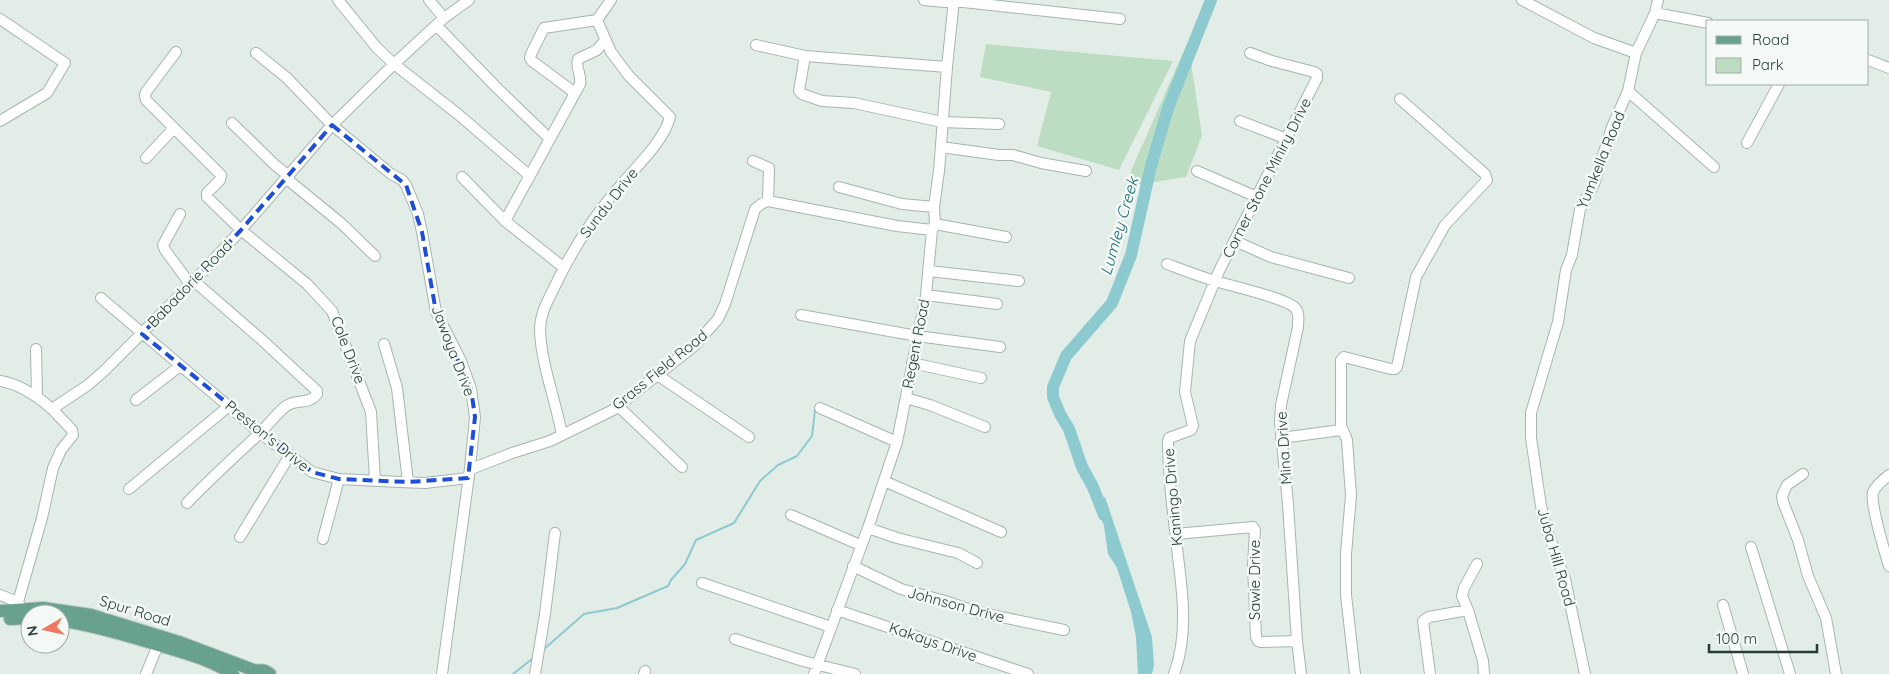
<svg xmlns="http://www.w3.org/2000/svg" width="1889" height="674" viewBox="0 0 1889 674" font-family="Quicksand,sans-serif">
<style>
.green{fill:#bdddc3}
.water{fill:#8dcad0}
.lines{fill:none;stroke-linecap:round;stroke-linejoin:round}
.stream{stroke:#8dcad0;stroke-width:2}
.river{stroke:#8dcad0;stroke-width:12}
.minor-casing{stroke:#a6b5af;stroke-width:12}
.major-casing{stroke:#c1c9c6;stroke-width:14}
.minor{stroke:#fff;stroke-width:10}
.major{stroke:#69a18f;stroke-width:12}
.marked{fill:none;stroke:#1d4ed8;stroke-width:4;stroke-dasharray:10 6;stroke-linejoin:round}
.labels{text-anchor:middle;stroke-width:5;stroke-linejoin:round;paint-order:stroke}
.street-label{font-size:15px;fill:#233e35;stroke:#f4f9f6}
.water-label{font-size:16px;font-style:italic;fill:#1f6f78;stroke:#f4f9f6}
</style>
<rect width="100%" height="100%" fill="#e3ede8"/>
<!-- green -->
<path class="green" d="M1188 41 1202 136 1186 177 1124 187Z
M986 44 1173 61 1119 170 1037 146 1051 92 980 77Z"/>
<!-- water -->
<path class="water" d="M1105 497 1152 637 1154 665 1152 674H1138L1136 637 1131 612 1117 568 1108 554 1104 526 1094 500Z"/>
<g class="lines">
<!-- stream -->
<path class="stream" d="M543 650 584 614 617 608 668 586 671 580 685 564 696 540 734 523 760 481 778 465 797 456 812 436 815 410
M513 674 532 659"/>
<!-- river -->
<path class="river" d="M1104 515 1093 487 1082 467 1069 429 1060 414 1053 397V387L1066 356 1112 303 1131 255 1151 166 1168 108 1211 0"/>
<defs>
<path id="minor" d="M338 0 377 48 394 64 459 115 530 176
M429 0 444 18
M924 0 945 2 954 1 1120 19
M1522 0 1594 38 1636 53
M1655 13 1708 23
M0 19 65 63 47 93 0 121
M437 26 497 88 550 139
M756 45 805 56 947 67
M176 52 146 92 145 95 146 100 221 175 220 180 207 193V197L241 230 307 284 332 311 371 412 375 480
M256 53 287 78 332 125 391 174 402 180 406 185 418 214 422 232 436 312 461 361 471 389 475 417 470 468 442 674
M805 56 799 91 802 94 822 101 854 103 942 122 999 124
M1868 60 1889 68
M1628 91 1714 167
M575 93 532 61 530 58 531 54 544 28 597 20
M1240 121 1287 139
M232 123 275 165 289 176
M1747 143 1779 84
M941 147 999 155H1013L1041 163 1086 171
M146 158 174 128
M753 161 769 168 768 201
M1197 171 1257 197
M462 177 505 221 563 267
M287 179 342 224 375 256
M839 187 902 204 934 207
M180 214 163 245 165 250 190 284
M505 221 580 84C582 75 575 68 578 59L597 50 605 40
M935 224 1006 237
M1235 241 1271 257 1349 278
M1167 264C1183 270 1198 276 1215 281 1231 286 1286 298 1295 308 1300 313 1298 320 1298 327L1281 405 1280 422 1288 504 1297 641 1301 674
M929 271 1019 281
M926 295 997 304
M101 298 260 433 312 472 339 479 400 482 425 483 468 478
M801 315 917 336 1000 347
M384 344 397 388 408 482
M36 349 37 396
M912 363 981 378
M656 374 749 437
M0 381C20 384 37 396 52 409
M906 398 930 405 985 427
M136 400 180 366
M618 406 682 467
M820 408 897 442
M1341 430H1343L1347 440 1351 495 1346 554V595L1355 674
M562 435C556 401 541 364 540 330 540 315 546 304 553 290 571 252 593 216 621 185 636 167 664 141 670 117L629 76 611 52 597 20 611 0
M1281 438 1341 430V360L1344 357 1391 369H1395L1397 367 1416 277 1445 225 1487 180 1485 174 1400 99
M471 469 512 453 550 441 613 410 694 346 718 319 725 304 755 209 761 204 768 201 897 226 932 230
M1803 474 1787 485 1782 496 1783 502 1798 540 1808 576 1826 618 1836 674
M1889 475C1883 480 1876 485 1873 492 1870 503 1885 553 1889 566
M884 481 1001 532
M129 489 229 406
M187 503C210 479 234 457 259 434 268 425 276 414 286 406 296 399 309 405 317 394V391L262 340 194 281
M791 515 860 545
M868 528 897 538 958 553 977 563
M1176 534 1253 527 1255 530 1253 565 1256 637 1258 641 1261 642 1297 641
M240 537 290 455
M323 539 339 479
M1751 547 1790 674
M1477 564 1464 588 1462 596 1468 610 1483 661 1484 674
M853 566 901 589 945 601 977 612 1064 630
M702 583 831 627
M0 595 18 602 20 606
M18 602 42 518 53 468 61 450 73 435 72 430 52 409 88 385 104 371 194 281 241 230 332 125 394 64 444 18 469 0
M1723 605 1743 674
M837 610 1028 674
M735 639 803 661 855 674
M146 674 158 645
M535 674 545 614 555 533
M644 674 645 671
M814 674 868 528 897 442 926 295 932 230 935 224 934 207 939 171 947 67 954 0
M1174 674C1188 637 1183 595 1178 557 1174 519 1168 480 1168 442L1169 438 1191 430 1193 426 1185 392 1190 341 1219 271 1317 78V74L1314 72 1272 61 1250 53
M1430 674 1423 621 1429 617 1468 610
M1585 674 1565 579 1547 530 1541 506 1531 438V413L1558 322 1566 270 1572 255 1580 209 1594 184 1612 127 1628 91 1636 53 1655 13 1658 0"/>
<path id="major" d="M0 611 43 608 91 615 182 643 256 671
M10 619 30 618
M60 620C96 626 130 636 165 647 189 654 212 661 233 674
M251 674C258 669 264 669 270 674"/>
</defs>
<!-- minor casing -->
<use href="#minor" class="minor-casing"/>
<!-- major casing -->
<use href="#major" class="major-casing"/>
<!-- minor -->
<use href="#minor" class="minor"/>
<!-- major -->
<use href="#major" class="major"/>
</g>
<!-- marked area -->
<path class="marked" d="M332 125 406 185 422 232 436 312 471 389 475 417 468 478 408 482 339 479 312 472 142 334 241 230Z"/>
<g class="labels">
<!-- street labels -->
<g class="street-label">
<text transform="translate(1601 160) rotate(-68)" y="5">Yumkella Road</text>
<text transform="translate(1267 178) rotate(-63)" y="5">Corner Stone Miniry Drive</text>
<text transform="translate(609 203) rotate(-52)" y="5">Sundu Drive</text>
<text transform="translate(190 284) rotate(-46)" y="5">Babadorie Road</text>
<text transform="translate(916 344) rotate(-79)" y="5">Regent Road</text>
<text transform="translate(348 350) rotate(69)" y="5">Cole Drive</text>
<text transform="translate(453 351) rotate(69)" y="5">Jawoya Drive</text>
<text transform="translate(660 370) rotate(-39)" y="5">Grass Field Road</text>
<text transform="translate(267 436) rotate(39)" y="5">Preston's Drive</text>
<text transform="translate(1284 448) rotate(-94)" y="5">Mina Drive</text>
<text transform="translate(1173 497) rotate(-95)" y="5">Kaningo Drive</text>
<text transform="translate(1556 557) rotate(74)" y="5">Juba Hill Road</text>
<text transform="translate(1255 580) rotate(-90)" y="5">Sawie Drive</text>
<text transform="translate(956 605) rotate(15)" y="5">Johnson Drive</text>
<text transform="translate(135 611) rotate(17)" y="5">Spur Road</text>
<text transform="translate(933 642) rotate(19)" y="5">Kakays Drive</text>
</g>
<!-- water labels -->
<g class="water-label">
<text transform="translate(1119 226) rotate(-74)" y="6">Lumley Creek</text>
</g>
</g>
<!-- legend -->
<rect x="1706" y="20" width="162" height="65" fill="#f4f9f6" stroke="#a0aea9"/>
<rect x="1716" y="36" width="25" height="8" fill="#69a18f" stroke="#a0aea9"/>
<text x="1752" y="45" font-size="15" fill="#233e35">Road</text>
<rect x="1716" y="58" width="25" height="15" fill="#bdddc3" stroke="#a0aea9"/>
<text x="1752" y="70" font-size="15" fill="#233e35">Park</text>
<!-- north arrow -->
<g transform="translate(45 629) rotate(261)"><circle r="24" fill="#f4f9f6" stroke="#a0aea9"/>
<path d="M0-4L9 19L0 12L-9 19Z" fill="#ee7960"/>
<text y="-8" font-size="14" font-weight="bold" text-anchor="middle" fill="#233e35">N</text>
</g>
<!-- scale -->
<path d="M1709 644v8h108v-8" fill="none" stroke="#233e35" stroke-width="2.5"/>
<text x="1716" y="644" font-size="15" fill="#233e35" stroke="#f4f9f6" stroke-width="4" paint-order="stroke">100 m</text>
</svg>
